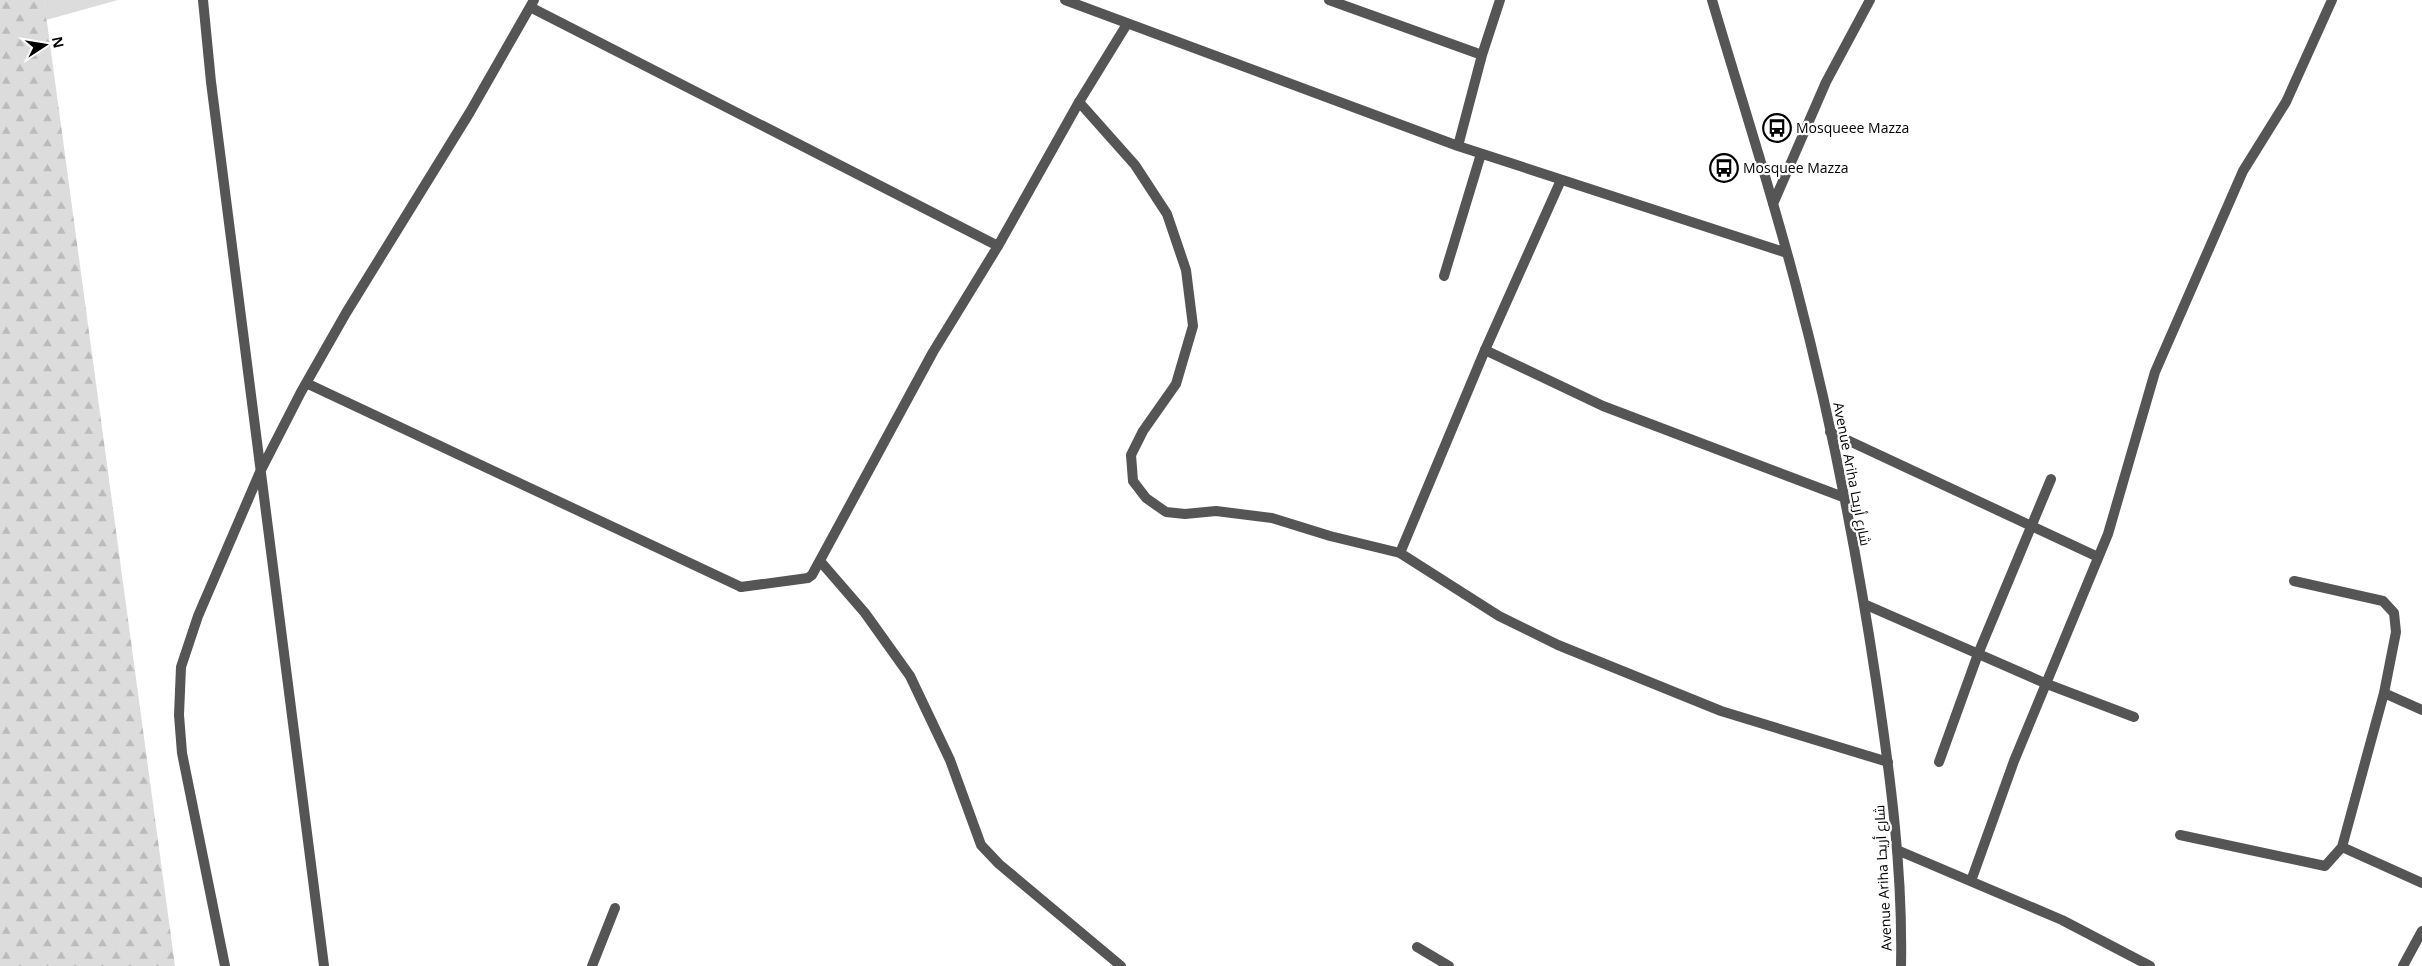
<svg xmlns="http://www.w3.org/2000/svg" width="2422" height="966" viewBox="0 0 2422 966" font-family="'Open Sans',Cairo,sans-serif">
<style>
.forest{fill:url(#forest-firs)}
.park{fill:#dcdcdc}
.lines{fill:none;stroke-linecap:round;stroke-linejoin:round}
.lane{stroke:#555;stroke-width:10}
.street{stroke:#555;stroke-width:10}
.labels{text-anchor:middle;stroke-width:4.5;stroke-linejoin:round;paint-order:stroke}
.poi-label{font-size:14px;fill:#000;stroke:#fff;text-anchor:start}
.street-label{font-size:14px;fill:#000;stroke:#fff}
</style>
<defs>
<pattern id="forest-firs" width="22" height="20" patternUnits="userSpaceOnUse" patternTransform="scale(1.25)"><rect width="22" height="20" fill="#dcdcdc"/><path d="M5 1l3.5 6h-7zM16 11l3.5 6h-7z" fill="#bbb"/></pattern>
</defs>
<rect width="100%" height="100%" fill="#fff"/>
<!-- forest -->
<path class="forest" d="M0 0H44L175 966H0Z"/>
<!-- park -->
<path class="park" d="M44 0H118L46 20Z"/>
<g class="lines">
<!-- lane -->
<path class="lane" d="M1079 102 1135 165 1167 214 1186 270 1193 326 1176 384 1143 431 1131 455 1133 481 1146 498 1166 512 1185 514 1216 511 1272 518 1330 536 1400 553 1499 616 1558 645 1721 711 1888 762
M1400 553 1485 350 1561 180
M820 561 865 613 910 676 950 760 981 845 999 864 1121 966
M741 587 808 578 812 575 933 352 998 246
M225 966 182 753 179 715 181 667 198 616 260 472"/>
<!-- street -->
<path class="street" d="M203 0 211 82 324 966
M1065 0 1458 146 1787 253
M1329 0 1482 55
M1712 0C1740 95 1771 190 1796 286 1830 415 1856 547 1876 680 1890 774 1903 870 1901 966
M530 7 998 246 1079 102 1127 24
M1458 146 1482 55 1500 0
M1773 204 1826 82 1870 0
M1444 276 1481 154
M1485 350 1603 406 1843 497
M306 383 741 587
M1830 432 2098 557
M261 470 301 392 346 313 470 112 534 0
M1864 604 2047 684 2134 717
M2384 693 2422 710
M1939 762 1978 654 2051 479
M2180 835 2325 866 2342 847 2384 693 2396 632 2394 613 2383 601 2294 581
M2342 847 2422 883
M1897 850 2062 920 2150 966
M1971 881 2014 761 2108 534 2155 372 2243 171 2286 102 2332 0
M1417 947 1449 966
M592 966 615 908
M2403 966 2422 931"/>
</g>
<!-- icons -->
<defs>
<symbol id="bus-ring" viewBox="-11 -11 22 22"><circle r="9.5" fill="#fff" stroke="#000" stroke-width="1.5"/><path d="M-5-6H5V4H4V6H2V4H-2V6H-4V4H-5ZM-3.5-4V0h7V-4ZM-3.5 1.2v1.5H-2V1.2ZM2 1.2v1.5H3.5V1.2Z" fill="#000"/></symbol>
</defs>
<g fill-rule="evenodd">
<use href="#bus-ring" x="1761" y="112" width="32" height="32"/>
<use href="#bus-ring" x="1708" y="152" width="32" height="32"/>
</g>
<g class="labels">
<!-- poi labels -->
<g class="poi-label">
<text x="1796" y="133">Mosqueee Mazza</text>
<text x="1743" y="173">Mosquee Mazza</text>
</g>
<!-- street labels -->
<g class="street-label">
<text transform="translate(1852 474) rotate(79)" y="5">Avenue Ariha شارع أريحا</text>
<text transform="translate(1883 878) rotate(-93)" y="5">Avenue Ariha شارع أريحا</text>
</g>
</g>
<!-- north arrow -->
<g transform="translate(45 45) rotate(78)" stroke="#ffffff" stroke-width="4" paint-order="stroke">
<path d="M0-4L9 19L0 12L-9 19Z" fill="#000000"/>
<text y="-8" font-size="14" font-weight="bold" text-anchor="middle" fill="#000000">N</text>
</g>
</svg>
